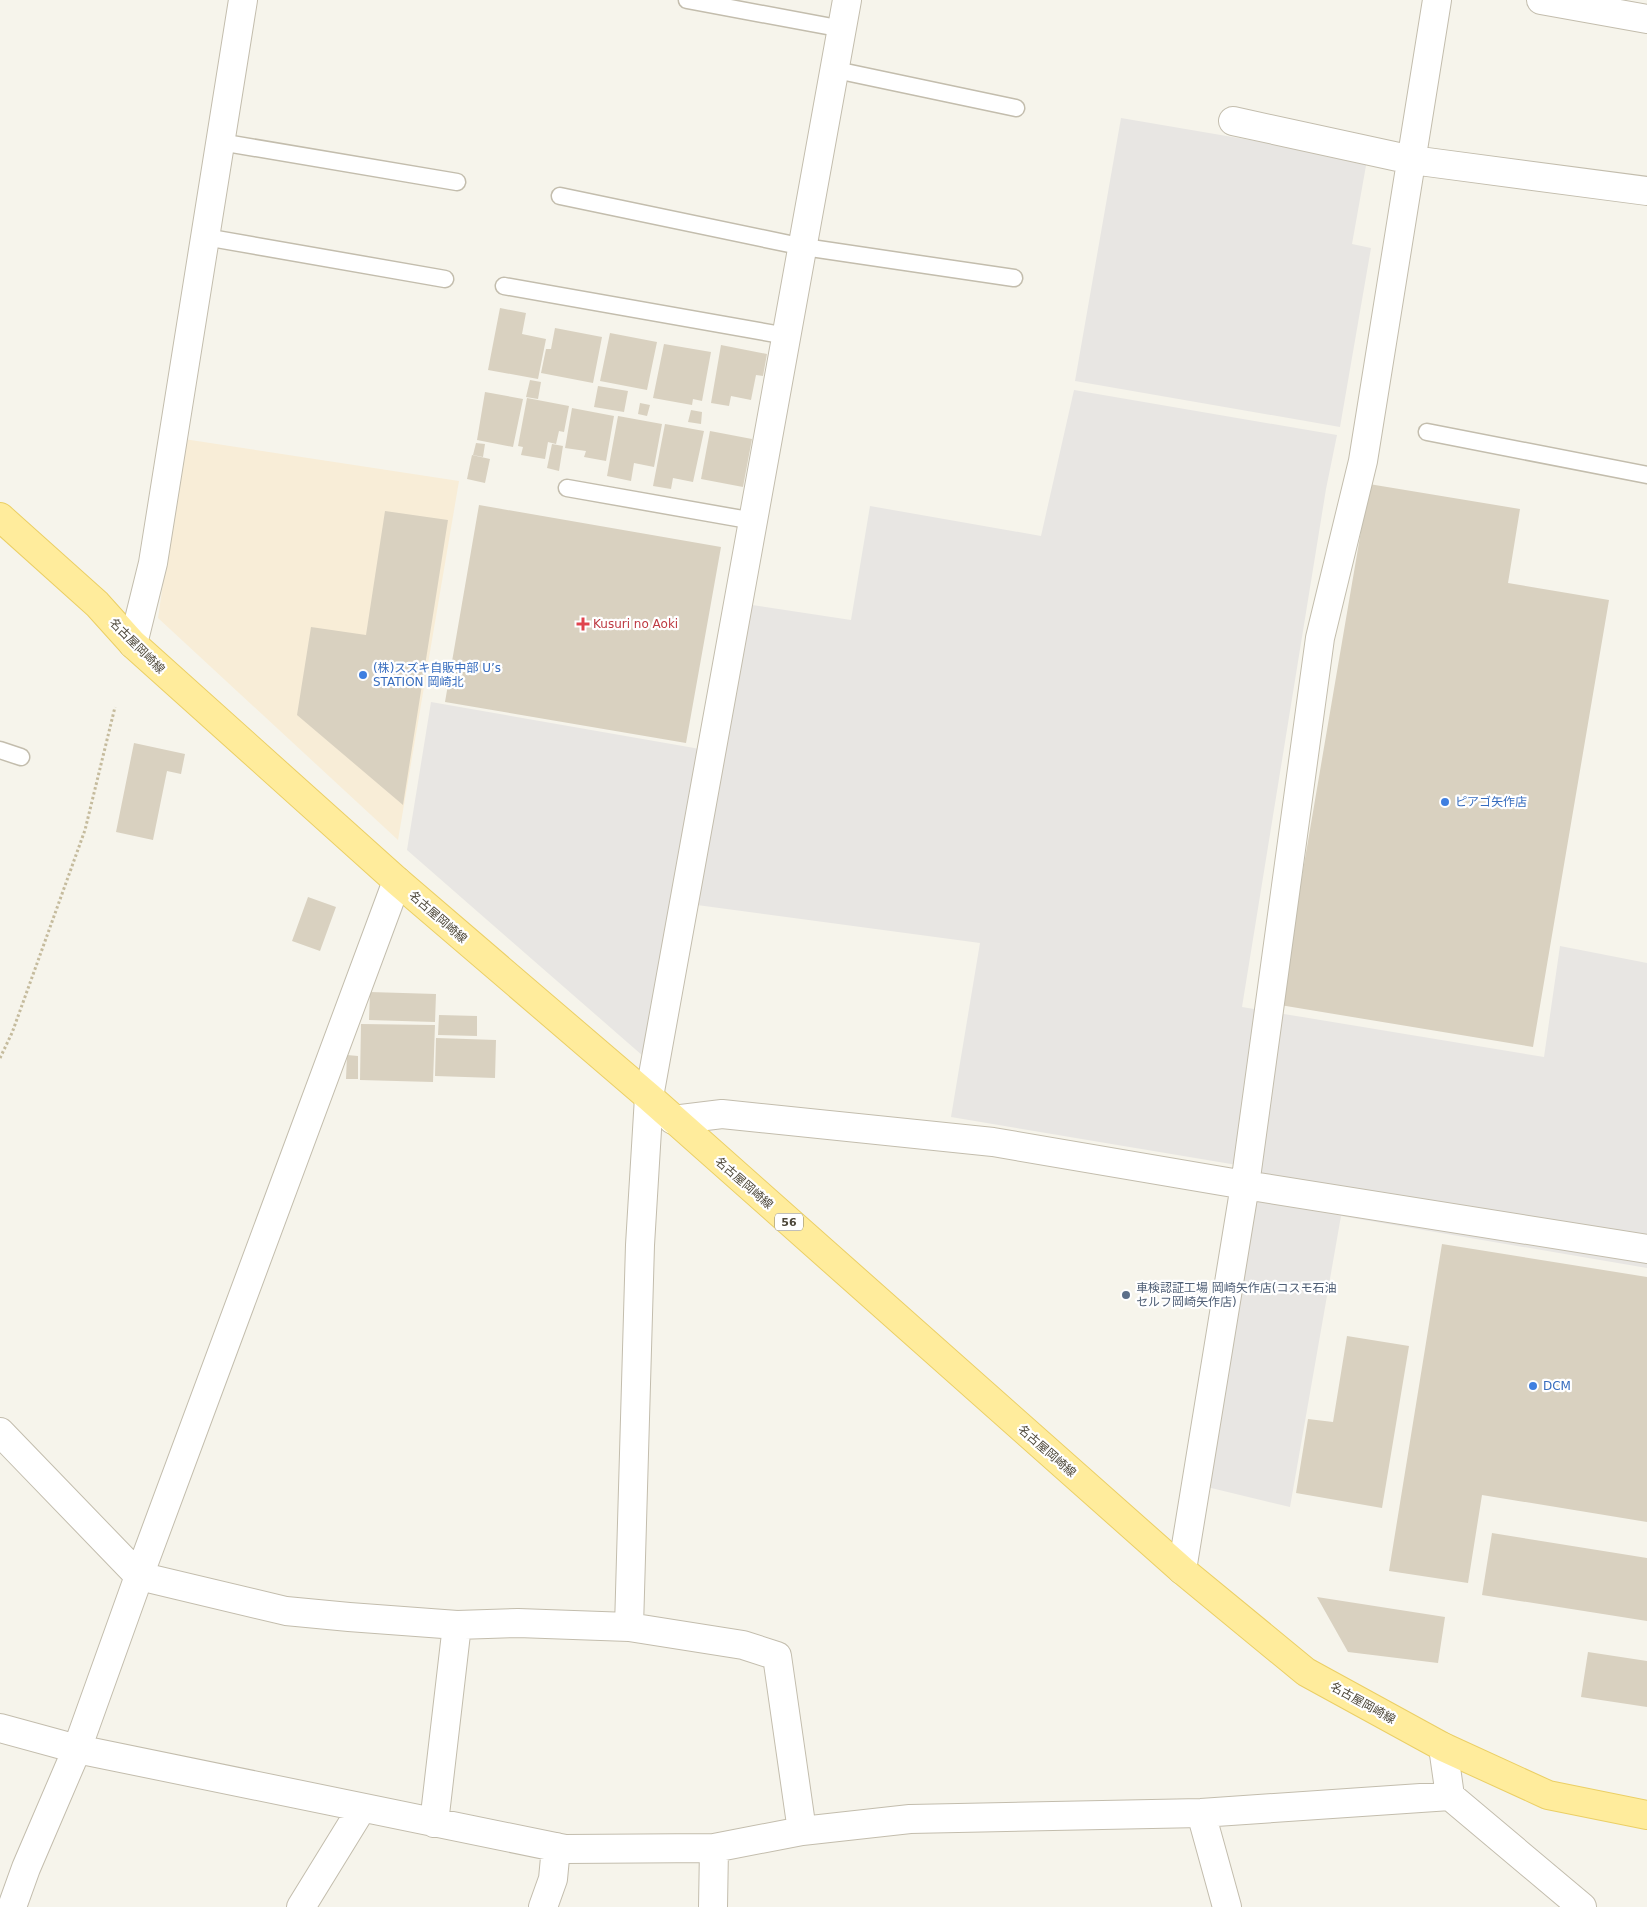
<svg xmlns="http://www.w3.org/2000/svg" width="1647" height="1907" viewBox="0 0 1647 1907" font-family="'DejaVu Sans','Noto Sans JP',sans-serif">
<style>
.commercial{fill:#f8edd7}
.parking{fill:#e8e6e3}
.building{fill:#d9d1c0}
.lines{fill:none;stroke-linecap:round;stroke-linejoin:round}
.service-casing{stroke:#c3bdad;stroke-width:19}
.minor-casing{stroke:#c3bdad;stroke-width:30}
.primary-casing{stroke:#ebcf65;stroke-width:30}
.path{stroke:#c5bb9d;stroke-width:3;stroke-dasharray:2.5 2.5;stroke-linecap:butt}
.service{stroke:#fff;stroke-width:16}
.minor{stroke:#fff;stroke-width:28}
.primary{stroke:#ffec9c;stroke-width:28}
.health-dot{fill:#e0444e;stroke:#fff;stroke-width:2}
.shop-dot{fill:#3f7fe0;stroke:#fff;stroke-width:2}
.service-dot{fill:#5c6f8a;stroke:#fff;stroke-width:2}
.labels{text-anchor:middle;stroke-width:4.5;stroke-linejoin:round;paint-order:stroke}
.shield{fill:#fff;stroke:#827e74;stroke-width:1}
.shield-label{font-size:11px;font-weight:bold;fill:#4c4638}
.health-label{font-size:12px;fill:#be3a42;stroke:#fff;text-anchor:start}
.street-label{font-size:12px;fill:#4c4638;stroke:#fff}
.shop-label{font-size:12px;fill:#366cbe;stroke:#fff;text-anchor:start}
.service-label{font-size:12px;fill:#4e5e75;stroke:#fff;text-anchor:start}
</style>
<rect width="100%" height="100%" fill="#f6f4eb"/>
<!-- commercial -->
<path class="commercial" d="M184 439 459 481 398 840 158 618Z"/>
<!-- parking -->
<path class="parking" d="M1121 118 1367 160 1352 244 1371 248 1340 427 1075 381Z
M1074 390 1337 435 1326 489 1242 1007 1544 1057 1560 946 1647 963V1268L1341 1216 1290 1507 1207 1487 1255 1168 951 1117 980 943 697 905 752 605 851 620 870 506 1041 536Z
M431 702 700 749 643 1056 407 850Z"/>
<!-- building -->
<path class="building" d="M500 308 526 313 522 334 546 339 538 379 488 370Z
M555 328 602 337 593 383 541 373 546 349H551Z
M610 333 657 342 647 390 600 381Z
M664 344 711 352 702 401 693 399 692 405 653 398Z
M721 345 767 354 763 376 756 375 751 400 731 396 729 406 711 403Z
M530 380 541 382 538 399 526 397Z
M598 386 628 391 624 412 594 407Z
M485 392 523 399 513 447 477 440Z
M527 398 569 406 564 432 559 431 556 444 548 442 545 459 521 455 523 447 518 446Z
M640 403 650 405 647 416 638 414Z
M572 408 614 416 606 461 584 457 586 451 565 448Z
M691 410 702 412 701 424 688 422Z
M618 416 662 424 654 467 634 463 631 481 607 476Z
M665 424 704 431 693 482 673 478 671 489 653 486Z
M710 431 752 439 743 487 701 479Z
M476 443 485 444 483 457 473 455Z
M552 444 563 446 559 471 547 468Z
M472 455 490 459 485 483 467 479Z
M1369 484 1520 509 1508 583 1609 600 1533 1047 1280 1005Z
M479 505 721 547 686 743 445 702Z
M385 511 448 520 403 805 297 715 311 627 366 635Z
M134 743 185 754 181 774 167 771 153 840 116 832Z
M308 897 336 907 320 951 292 941Z
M370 992 436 994 435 1022 369 1020Z
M439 1015 477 1016V1036L438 1035Z
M361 1024 435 1025 433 1082 360 1080Z
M436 1038 496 1040 495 1078 435 1076Z
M347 1055 358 1056V1079H346Z
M1442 1244 1647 1277V1522L1482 1495 1468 1583 1389 1571Z
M1347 1336 1409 1346 1382 1508 1296 1493 1308 1419 1333 1422Z
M1492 1533 1647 1558V1621L1482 1595Z
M1317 1597 1445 1617 1438 1663 1348 1652Z
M1588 1652 1647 1661V1707L1581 1697Z"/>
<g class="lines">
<defs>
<path id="service" d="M687 0 843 29
M836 70 1016 108
M220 142 457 182
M560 196 804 247 1014 278
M205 237 445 279
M504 286 787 336
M1427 432 1647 475
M567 488 754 521
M0 750 21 757"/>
<path id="minor" d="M1541 0 1647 19
M1233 121 1412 160 1647 191
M133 644 153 563 243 0
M673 1120 722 1114 993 1142 1245 1185 1647 1249
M0 1432 139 1576 286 1611 349 1617 457 1625 518 1623 629 1627 743 1645 777 1656 802 1831
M1182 1570 1245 1185 1320 638 1363 461 1437 0
M629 1627 640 1245 649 1097 847 0
M0 1728 77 1749 565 1849 714 1848 802 1831 910 1819 1201 1813 1450 1796
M1443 1747 1450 1796 1582 1907
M1201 1813 1227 1907
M434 1823 457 1625
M12 1907 26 1868 77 1749 139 1576 397 881
M301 1907 362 1808
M543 1907 553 1879 556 1847
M713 1907 714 1848"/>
<path id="primary" d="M0 517 97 604 133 644 397 881 649 1097 1182 1570 1306 1672 1443 1747 1548 1795 1647 1815"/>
</defs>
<!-- service casing -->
<use href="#service" class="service-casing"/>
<!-- minor casing -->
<use href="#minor" class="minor-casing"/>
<!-- primary casing -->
<use href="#primary" class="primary-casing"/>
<!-- path -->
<path class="path" d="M0 1058 12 1033 85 830 115 707"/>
<!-- service -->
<use href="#service" class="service"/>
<!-- minor -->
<use href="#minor" class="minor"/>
<!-- primary -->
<use href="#primary" class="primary"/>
</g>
<!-- markers -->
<path class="health-dot" d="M580.5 616.5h5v5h5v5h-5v5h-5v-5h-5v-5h5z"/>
<g class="shop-dot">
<circle cx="363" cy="675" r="5"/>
<circle cx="1445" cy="802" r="5"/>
<circle cx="1533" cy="1386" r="5"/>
</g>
<circle class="service-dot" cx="1126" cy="1295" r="5"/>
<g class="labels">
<!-- shield labels -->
<rect class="shield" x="775" y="1213.5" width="28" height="17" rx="4"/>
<g class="shield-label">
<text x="789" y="1226">56</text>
</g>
<!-- health labels -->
<g class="health-label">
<text x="593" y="628">Kusuri no Aoki</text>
</g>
<!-- street labels -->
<g class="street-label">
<text transform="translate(137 646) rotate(45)" y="4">名古屋岡崎線</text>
<text transform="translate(438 917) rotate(41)" y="4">名古屋岡崎線</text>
<text transform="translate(744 1183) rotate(41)" y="4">名古屋岡崎線</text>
<text transform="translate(1047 1451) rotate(41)" y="4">名古屋岡崎線</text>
<text transform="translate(1363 1703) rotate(29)" y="4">名古屋岡崎線</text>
</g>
<!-- shop labels -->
<g class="shop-label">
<text x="373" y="672">(株)スズキ自販中部 U’s<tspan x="373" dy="14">STATION 岡崎北</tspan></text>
<text x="1455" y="806">ピアゴ矢作店</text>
<text x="1543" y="1390">DCM</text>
</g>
<!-- service labels -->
<g class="service-label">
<text x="1136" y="1292">車検認証工場 岡崎矢作店(コスモ石油<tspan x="1136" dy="14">セルフ岡崎矢作店)</tspan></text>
</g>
</g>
</svg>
